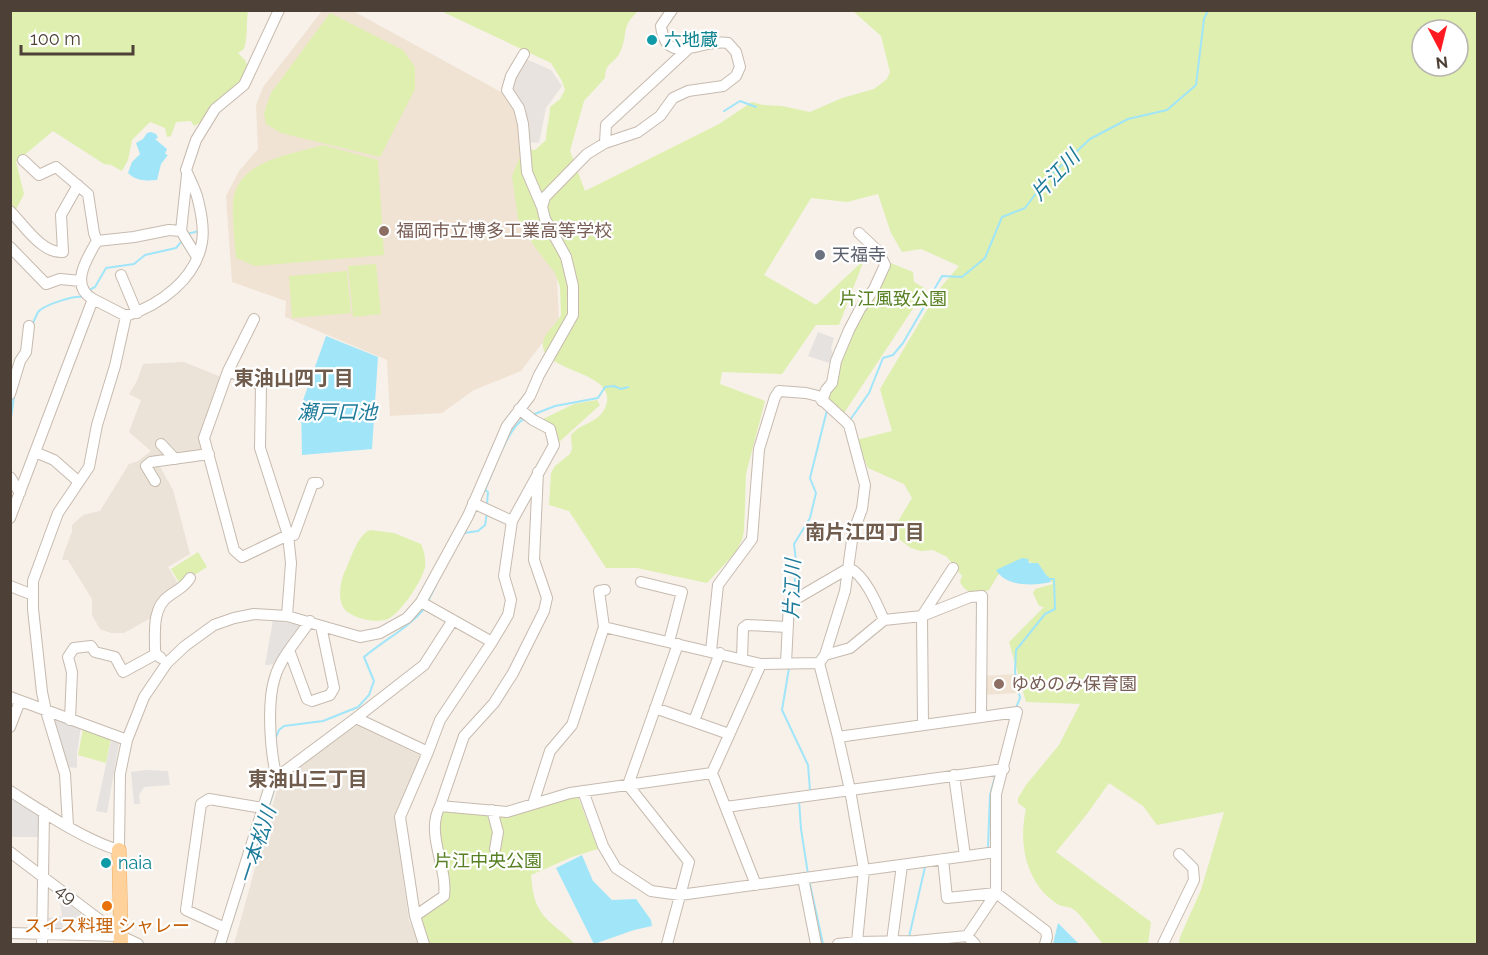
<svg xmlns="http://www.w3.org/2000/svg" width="1488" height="955" viewBox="0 0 1488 955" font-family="Raleway,'Noto Sans JP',sans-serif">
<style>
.residential{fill:#ebe2d8}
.industrial{fill:#e9e3df}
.education{fill:#f1e3d3}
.green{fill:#deefaf;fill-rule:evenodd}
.parking{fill:#e5e2df}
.water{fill:#a1e5f9}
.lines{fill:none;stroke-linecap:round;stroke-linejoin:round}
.stream{stroke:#a1e5f9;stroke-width:2}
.minor-casing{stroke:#c7baae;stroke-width:12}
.major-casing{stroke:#f2ab5d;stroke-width:15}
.minor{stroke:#fff;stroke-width:10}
.major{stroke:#ffd19b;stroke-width:14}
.culture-dot{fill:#0f9aa8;stroke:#fff;stroke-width:2}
.education-dot{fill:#8d6e63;stroke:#fff;stroke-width:2}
.worship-dot{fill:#6b7280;stroke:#fff;stroke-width:2}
.food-dot{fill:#e8710a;stroke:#fff;stroke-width:2}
.labels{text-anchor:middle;stroke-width:4.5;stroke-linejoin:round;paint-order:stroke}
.culture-label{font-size:18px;fill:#0d838f;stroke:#fff;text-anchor:start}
.education-label{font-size:18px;fill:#785e54;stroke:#fff;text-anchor:start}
.worship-label{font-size:18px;fill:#5b616d;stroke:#fff;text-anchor:start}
.park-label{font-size:18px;fill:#568021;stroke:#fff}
.street-label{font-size:18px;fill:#4c4037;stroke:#fff}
.food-label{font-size:18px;fill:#c56008;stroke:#fff}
.water-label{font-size:20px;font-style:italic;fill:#1e7b9a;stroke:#fff}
.neighbourhood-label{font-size:20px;font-weight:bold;fill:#705c4d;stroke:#fff}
</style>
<rect width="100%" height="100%" fill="#f7f1ea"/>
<!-- residential -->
<path class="residential" d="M184 362 221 377 202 437 207 452 158 463 173 490 190 554 168 567 179 585 158 600 151 618 124 633H111L100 629 92 615V599L68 560H62L65 550 72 532V525L83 515 100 511 129 464 138 461 151 451 129 432 141 400 129 394 137 381 143 364Z
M357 725 421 756 394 816 409 921 420 944H234L280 779Z"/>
<!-- industrial -->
<path class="industrial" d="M526 59 551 70 562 86 546 108 539 143 528 142 511 94 515 70Z"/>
<!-- education -->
<path class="education" d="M322 11H353L503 93 516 114 530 212 556 261 559 321 521 371 474 390 442 413 390 416 387 360 285 317 286 301 232 282 226 196 239 171 258 149 256 105 263 87Z
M1015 674 1017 693 983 695V676Z"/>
<!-- green -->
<path class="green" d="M11 11H248C246 24 248 36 244 49L238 53 245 60 248 67 243 80 201 122 194 126 191 121 176 122 171 136 167 137 165 128 150 122 132 140 128 160 122 171 111 165 104 164 53 131 16 162 24 194 11 219Z
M441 11H638C620 29 629 30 621 50 616 64 605 61 605 78L584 101 570 151 585 191 719 124 752 102 763 105 782 106 810 112 842 98 874 89 887 79 890 72 881 36 853 11H1477V944H1179L1180 937 1201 890 1224 812 1157 825 1143 806 1109 783 1087 814 1056 852 1151 922 1148 944H1103C1096 936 1080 913 1073 909 1069 906 1063 907 1059 905 1026 885 1018 844 1026 809L1018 803V798L1026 785 1059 745 1080 704 1026 702 1009 642 1044 607 1039 606 1033 593 1035 589 1053 584 1038 564 1025 561 998 575 989 590C975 594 967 595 960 582L962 576 947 557 933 550 921 551 911 548 891 533 912 498 904 484 868 468 856 440 892 431 880 389 940 288 959 266 921 249 902 252 891 233 878 194 847 202 811 198 764 275 816 305 864 260 839 325H816L782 374 722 372 720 384 765 401 746 474 744 531 742 540 735 553 707 583 637 568H606L569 511 549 505 551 473 555 466 570 454 572 449 571 435C581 423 597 423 604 410 624 372 546 373 543 347 541 334 557 325 561 315L560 287 555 273 534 246 518 219 512 176 521 155 518 148 535 150 546 140C546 128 550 118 550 107L560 99 565 90 562 81 551 63ZM1422 30H1458V66H1422Z
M330 13 403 50 415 67V89L380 157 281 133 266 124 264 113 271 93Z
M323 145 378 160 384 255 255 266 236 258C235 243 230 205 235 192 246 159 294 154 323 145Z
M888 262 913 272 914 282 926 289 842 416 824 400 839 362Z
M376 264 381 314 353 317 348 266Z
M347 271 351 313 292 318 289 276Z
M597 400 600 405 558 443 557 432 543 419 574 404Z
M370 530 394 533 421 544C424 550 426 561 425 567 422 581 401 613 388 619 376 624 347 618 342 605 338 595 341 578 346 569 352 556 357 536 370 530Z
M198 552 207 567 180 584 171 569Z
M83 729 111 738 106 763 78 755Z
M568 796 578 797 598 849 572 857 531 875C534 918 547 917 575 944H428L420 918 444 898 439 831V812L444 809 506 817Z"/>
<!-- parking -->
<path class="parking" d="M818 332 834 338 831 348 833 354 829 363 808 356Z
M273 620 304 626 278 664 265 665Z
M51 714 81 726 77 753V768L67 767Z
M111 741 119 743 107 813 96 811Z
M146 770 168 771 170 785 144 787 139 795 140 804H134L131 772Z
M10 796 40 813V837H11Z
M60 903 68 904 102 930 100 932 77 931 76 919 63 918 62 931H47L48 918 62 916Z"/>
<!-- water -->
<path class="water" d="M151 132 156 134 158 138 155 139 167 149 165 154 168 155 161 164 157 180C146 181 136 181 128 173L132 162 140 154 136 143 143 139 147 133Z
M326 336 378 357 372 449 302 455 301 406Z
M1022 558 1028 559 1029 563H1038L1047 576 1049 577 1051 582C1034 586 1006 587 996 570Z
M582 855 593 881 612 900 636 899 651 920 652 926 634 930 594 944 556 868Z
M1058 923 1079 944H1053Z"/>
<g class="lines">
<!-- stream -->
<path class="stream" d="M724 111 740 101 756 107
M187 234 199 231
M87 291 95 287 106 268 134 264 145 255 176 248 182 241
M32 325C34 321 36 316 38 312 44 305 74 295 83 297
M532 415 555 406 598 398 605 387 614 386 621 389 628 387
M850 420 869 393 883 358 893 355 903 343 942 276 962 277 985 258 1002 217 1025 208 1047 179 1090 139 1128 119 1167 110 1196 85 1204 19 1208 10
M10 425 14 396
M487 504 488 492 485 490C492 474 509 425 524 419
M464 533 478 531 485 525 487 513
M794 597 796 561 794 544 810 518 816 493 810 478 827 410
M428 601 436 585
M789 668 782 710 808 765 810 790
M1016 708 1020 698 1015 672 1016 650 1045 614 1055 609 1054 579H1050
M276 737 279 730 284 726 323 721 358 707 369 695 374 681 364 657C384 640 407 629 424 609
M799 800 801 829 808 874
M986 849 988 847 990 795 996 773
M809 880 823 944
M909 937 925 867
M225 944 275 787"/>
<defs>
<path id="minor" d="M524 54 511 76 507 90 519 108 523 124 527 172 542 207
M605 143 606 125 689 48
M23 160 39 175 56 167 88 194 94 233 97 241
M10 211C24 225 42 254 63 252L61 215 78 185
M181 231 187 175
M10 247 46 284 60 279 81 281
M121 275 137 313
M93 299C69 286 87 258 97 241L134 237 169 230 181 231 197 257
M254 319 228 371 204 438 234 550 242 557 288 535H294L313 483H318
M228 371 261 385 260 448 288 535 291 563 287 616
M10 394 20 361 26 352 29 326
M822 401 826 390 832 383 836 361 849 330 860 309 874 289 885 265 878 251 859 233
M161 444 175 459
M35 452 54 460 79 482
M538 472 534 560 547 598 544 611 513 673 494 703 464 736 440 806 507 812 570 793 712 773
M10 477 20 493
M155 481 146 466 151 462 209 454
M473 503 512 521
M10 518 93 299 126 316C160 305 196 279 202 242 204 230 201 212 198 200 196 190 190 180 186 170L196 140 215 109 244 85 279 10
M641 582 682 592 669 642
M10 586 33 595
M605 590 599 591 604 627 761 664 819 663
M421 602 492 642 440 720 428 752 400 817 415 916 424 944
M492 642 508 615 511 600 504 576 512 521 554 445 550 429 533 420 519 409
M289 650 307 699 312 701 330 695 334 688 321 626
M711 651 718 585 752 539 759 449 775 397 779 391 806 393 818 396 844 420 849 425 865 485 862 509 853 533 845 591 825 655 819 663 838 737
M825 655 850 648 884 620
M161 658 156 654 155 650C155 633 152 607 169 596 178 589 184 588 190 578
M742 659 743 628 747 625 788 627
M786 663 789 603 849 568C865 575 877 604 884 620L922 616 970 597 982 596 981 717
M10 697 127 740
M655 708 729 734
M356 718 424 665 453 620
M70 720 72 672 68 657 74 648 91 646 95 652 115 657 123 672 156 654
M694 721 720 653
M923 725 922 616 953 568
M10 727 20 701
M954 775 965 856
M273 780 356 718 428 752
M10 791C40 810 86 841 119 850L120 774 127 740 144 697 167 663 185 646 214 625 234 618 254 614 287 616 360 637 380 633 407 618 421 602 468 516 507 426 530 396 539 375 573 315V286L566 257 545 219 542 207 545 197 587 154 605 143 638 132 660 116 673 98 688 91 723 86 736 76 740 67 736 52 728 43C701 38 666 68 661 26L672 10
M583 791 603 846 616 868 651 891 680 895 996 852V893L967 936
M533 804 550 751 572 725 604 627
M726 807 1004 769
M492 810 498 832 495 849
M68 826 65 774 46 711 42 692 33 609V581L58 513 89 467 97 425 115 366 126 316
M10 852 121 936
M943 859 947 898 996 893 1046 931 1047 937 1045 944
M803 878 816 944
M756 885 712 773 761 664
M415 916 444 896C448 867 425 834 440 806
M225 928 186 910 201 804 209 799 263 808
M10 933 121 936 138 944
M892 941 902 865
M857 942 864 870 850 790 838 737 1017 712 996 794V852
M42 944 44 812
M220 944 275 770C270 745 267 701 275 677 281 657 298 639 310 621
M667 944 689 862 628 785 678 644
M838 944 857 942 916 941 967 936 975 944
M1163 944 1194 880 1193 868 1179 854"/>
<path id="major" d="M119 850 121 944"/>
</defs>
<!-- minor casing -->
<use href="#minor" class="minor-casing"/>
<!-- major casing -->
<use href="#major" class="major-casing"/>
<!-- minor -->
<use href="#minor" class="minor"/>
<!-- major -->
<use href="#major" class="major"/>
</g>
<!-- markers -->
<g class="culture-dot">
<circle cx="652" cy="40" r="6"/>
<circle cx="106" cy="863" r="6"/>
</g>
<g class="education-dot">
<circle cx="384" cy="231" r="6"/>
<circle cx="999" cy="684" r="6"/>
</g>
<circle class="worship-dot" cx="820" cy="255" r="6"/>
<circle class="food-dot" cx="107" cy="906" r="6"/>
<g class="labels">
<!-- culture labels -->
<g class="culture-label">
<text x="664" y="46">六地蔵</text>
<text x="118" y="869">naia</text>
</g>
<!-- education labels -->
<g class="education-label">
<text x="396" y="237">福岡市立博多工業高等学校</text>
<text x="1011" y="690">ゆめのみ保育園</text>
</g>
<!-- worship labels -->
<g class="worship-label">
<text x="832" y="261">天福寺</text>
</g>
<!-- park labels -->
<g class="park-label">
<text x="893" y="305">片江風致公園</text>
<text x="488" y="867">片江中央公園</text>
</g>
<!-- street labels -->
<g class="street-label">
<text transform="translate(66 894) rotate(38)" y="6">49</text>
</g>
<!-- food labels -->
<g class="food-label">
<text x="107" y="932">スイス料理 シャレー</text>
</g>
<!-- water labels -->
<g class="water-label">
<text transform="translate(1055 175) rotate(-47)" y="7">片江川</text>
<text x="337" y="419">瀬戸口池</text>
<text transform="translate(792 589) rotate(-88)" y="7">片江川</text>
<text transform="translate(257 845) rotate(-72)" y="7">一本松川</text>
</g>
<!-- neighbourhood labels -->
<g class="neighbourhood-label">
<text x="294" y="385">東油山四丁目</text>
<text x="865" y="539">南片江四丁目</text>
<text x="308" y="786">東油山三丁目</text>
</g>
</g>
<!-- border -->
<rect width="1488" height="955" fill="none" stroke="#4c4037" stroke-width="24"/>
<!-- north arrow -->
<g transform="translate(1440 48) rotate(173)"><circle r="28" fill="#ffffff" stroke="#b7b3af" stroke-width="1.5"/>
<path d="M0-4.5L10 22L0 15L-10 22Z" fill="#ff1920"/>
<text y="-9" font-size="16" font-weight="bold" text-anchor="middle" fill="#4c4037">N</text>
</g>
<!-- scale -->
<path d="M21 45v9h112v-9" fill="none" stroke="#4c4037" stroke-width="3"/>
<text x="30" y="45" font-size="18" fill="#4c4037" stroke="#ffffff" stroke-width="4.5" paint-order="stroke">100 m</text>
</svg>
